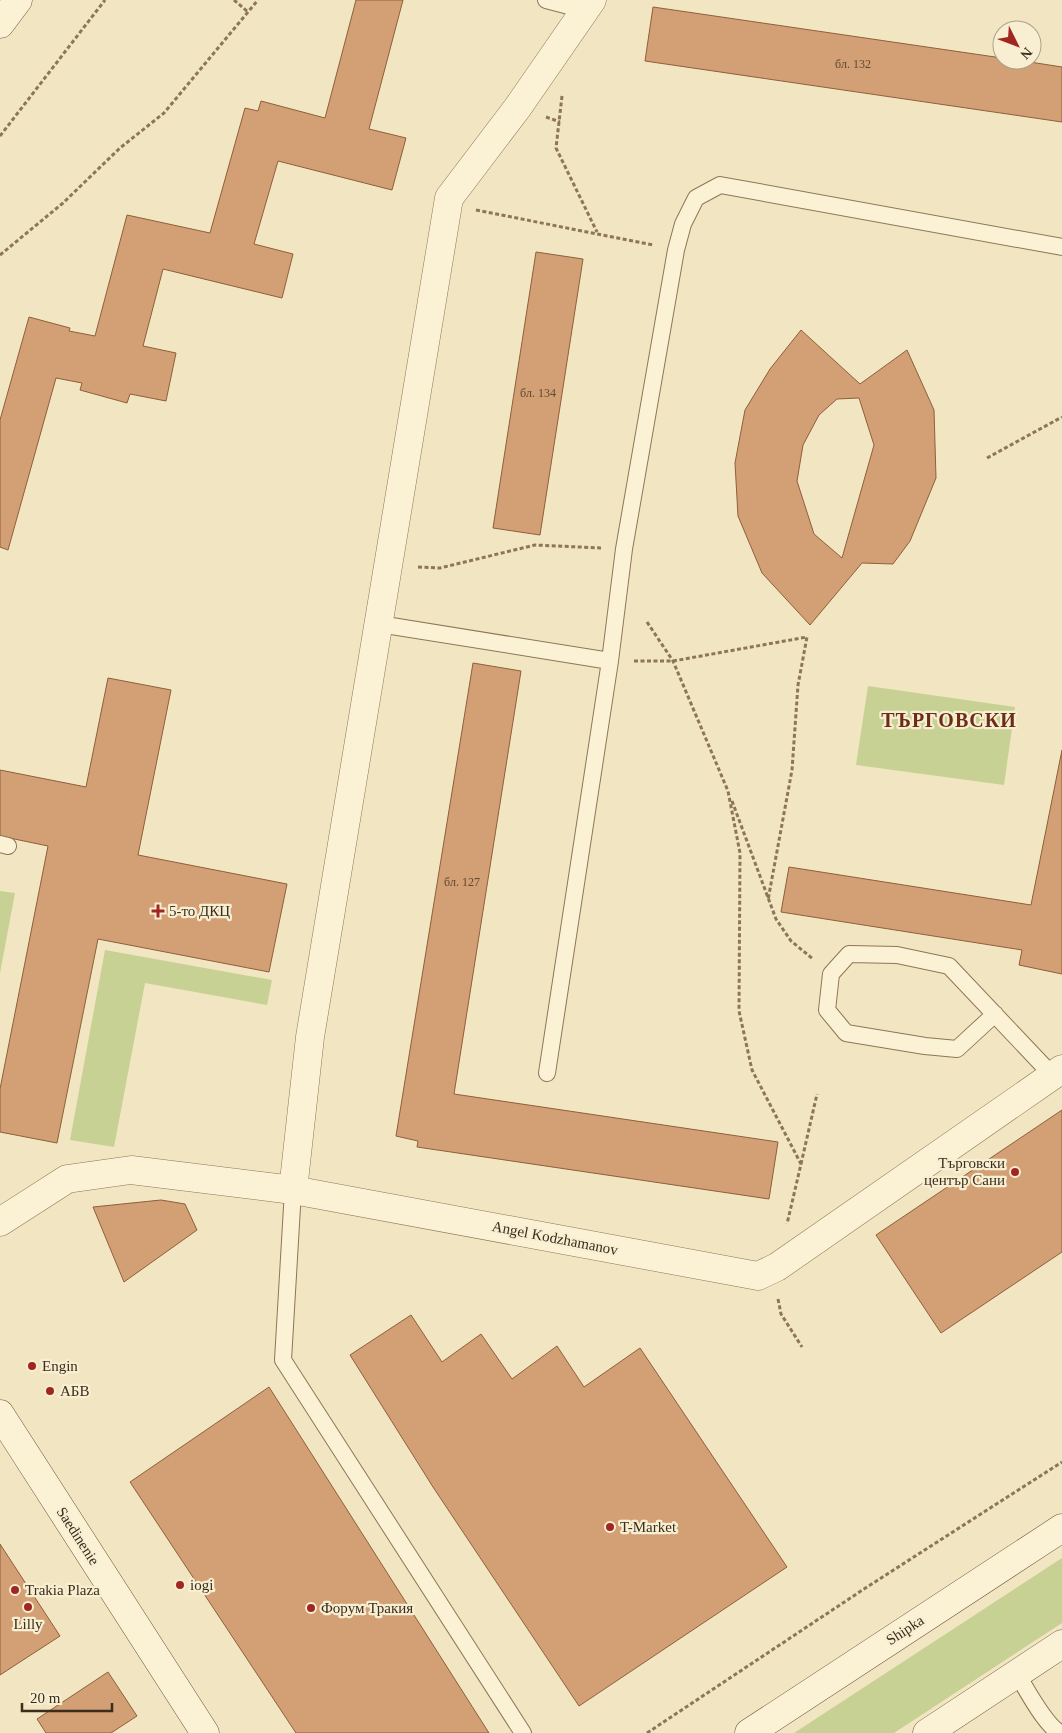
<svg xmlns="http://www.w3.org/2000/svg" width="1062" height="1733" viewBox="0 0 1062 1733" font-family="'Times New Roman',serif">
<style>
.green{fill:#c7d194}
.building{fill:#d39f74;stroke:#8e5f3b;fill-rule:evenodd}
.lines{fill:none;stroke-linecap:round;stroke-linejoin:round}
.lane-casing{stroke:#8d7657;stroke-width:18}
.street-casing{stroke:#8d7657;stroke-width:29}
.secondary-casing{stroke:#6f563a;stroke-width:29}
.path{stroke:#8d7657;stroke-width:3;stroke-dasharray:4 2.5;stroke-linecap:butt}
.lane{stroke:#fbf2d5;stroke-width:16}
.street{stroke:#fbf2d5;stroke-width:28}
.secondary{stroke:#fbf2d5;stroke-width:28}
.poi-dot{fill:#a12622;stroke:#f8efd2;stroke-width:2}
.labels{text-anchor:middle;stroke-width:4.5;stroke-linejoin:round;paint-order:stroke}
.number-label{font-size:12px;fill:#614a33}
.poi-label{font-size:15px;fill:#3b2d1d;stroke:#f8efd2;text-anchor:start}
.street-label{font-size:15px;fill:#3b2d1d;stroke:#f8efd2}
.district-label{font-size:20px;font-weight:bold;letter-spacing:1px;fill:#6c2d18;stroke:#f8efd2}
</style>
<rect width="100%" height="100%" fill="#f2e5c1"/>
<!-- green -->
<path class="green" d="M868 686 1015 707 1004 785 856 765Z
M0 891 15 893 0 973Z
M105 950 272 980 267 1005 145 983 114 1147 70 1140Z
M1062 1558V1623L894 1733H794Z"/>
<!-- building -->
<path class="building" d="M356 0H403L369 129 406 138 392 190 278 161 254 244 293 254 282 298 163 269 143 346 176 353 166 401 130 394 127 403 80 390 82 383 56 378 8 550 0 547V420L29 317 70 328 69 331 95 336 127 215 210 233 245 108 258 111 261 101 325 118Z
M653 7 1002 58V60H1017L1062 67V122L645 61Z
M536 252 583 259 540 535 493 528Z
M801 330 860 384 907 350 934 410 936 478 910 541 893 564 862 563 810 625 762 573 738 516 735 463 745 410 770 369ZM859 398 874 445 842 558 814 534 797 481 803 445 819 415 837 399Z
M473 663 521 671 454 1094 778 1142 769 1199 417 1147 418 1141 396 1136Z
M108 678 171 690 138 855 287 884 269 972 98 939 57 1143 0 1132V1089L48 846 0 836V770L86 787Z
M1062 750V974L1019 965 1022 950 781 912 789 867 1031 905Z
M1062 1110V1252L941 1333 876 1235Z
M161 1200 185 1204 197 1230 124 1282 93 1207Z
M411 1315 442 1362 481 1334 512 1379 557 1346 584 1387 640 1348 787 1567 579 1706 433 1487 350 1355Z
M269 1387 489 1733H296L130 1482Z
M0 1544 60 1636 0 1675Z
M108 1672 137 1716 111 1733H46L37 1719Z"/>
<g class="lines">
<defs>
<path id="lane" d="M546 0 584 10
M379 624 610 661
M0 844 8 846
M995 1014 957 1049 925 1046 846 1033 827 1010 831 974 849 954 897 955 949 966 1053 1076
M547 1073 610 661 624 549 676 250 683 224 696 198 720 185 1062 247
M293 1190 283 1360 523 1733
M1017 1674C1027 1690 1045 1725 1060 1733"/>
<path id="street" d="M293 1190 310 1037 449 198 518 107 592 0
M0 1222 67 1179 131 1170 293 1190 758 1276 777 1267 1062 1069"/>
<path id="secondary" d="M0 24 18 0
M0 1414 205 1733
M749 1733 1062 1528
M927 1733 1062 1644"/>
</defs>
<!-- lane casing -->
<use href="#lane" class="lane-casing"/>
<!-- street casing -->
<use href="#street" class="street-casing"/>
<!-- secondary casing -->
<use href="#secondary" class="secondary-casing"/>
<!-- path -->
<path class="path" d="M234 0 248 12
M562 96 556 148 597 232
M546 117 560 122
M0 136 105 0
M476 210 653 245
M0 255 63 203 120 148 164 113 258 0
M987 458 1062 417
M418 567 440 568 535 545 601 548
M647 622 673 661 728 791 740 853 739 1011 752 1070 801 1164 787 1224
M634 661H673L807 637 798 685 792 770 768 900
M732 801 776 919 791 941 813 959
M801 1164 817 1094
M778 1299 781 1314 802 1347
M647 1733 867 1587 1062 1462"/>
<!-- lane -->
<use href="#lane" class="lane"/>
<!-- street -->
<use href="#street" class="street"/>
<!-- secondary -->
<use href="#secondary" class="secondary"/>
</g>
<!-- markers -->
<g class="poi-dot">
<path d="M155.5 903.5h5v5h5v5h-5v5h-5v-5h-5v-5h5z"/>
<circle cx="1015" cy="1172" r="5"/>
<circle cx="32" cy="1366" r="5"/>
<circle cx="50" cy="1391" r="5"/>
<circle cx="610" cy="1527" r="5"/>
<circle cx="180" cy="1585" r="5"/>
<circle cx="15" cy="1590" r="5"/>
<circle cx="28" cy="1607" r="5"/>
<circle cx="311" cy="1608" r="5"/>
</g>
<g class="labels">
<!-- number labels -->
<g class="number-label">
<text x="853" y="68">бл. 132</text>
<text x="538" y="397">бл. 134</text>
<text x="462" y="886">бл. 127</text>
</g>
<!-- poi labels -->
<g class="poi-label">
<text x="169" y="916">5-то ДКЦ</text>
<text x="1005" y="1168" text-anchor="end">Търговски<tspan x="1005" dy="17">център Сани</tspan></text>
<text x="42" y="1371">Engin</text>
<text x="60" y="1396">АБВ</text>
<text x="620" y="1532">T-Market</text>
<text x="190" y="1590">iogi</text>
<text x="25" y="1595">Trakia Plaza</text>
<text x="321" y="1613">Форум Тракия</text>
<text x="28" y="1629" text-anchor="middle">Lilly</text>
</g>
<!-- street labels -->
<g class="street-label">
<text transform="translate(555 1238) rotate(11)" y="5">Angel Kodzhamanov</text>
<text transform="translate(78 1536) rotate(57)" y="5">Saedinenie</text>
<text transform="translate(905 1630) rotate(-33)" y="5">Shipka</text>
</g>
<!-- district labels -->
<g class="district-label">
<text x="949" y="727">ТЪРГОВСКИ</text>
</g>
</g>
<!-- north arrow -->
<g transform="translate(1017 45) rotate(132)"><circle r="24" fill="#f8efd2" stroke="#aca18a"/>
<path d="M0-4L9 19L0 12L-9 19Z" fill="#a12622"/>
<text y="-8" font-size="14" font-weight="bold" text-anchor="middle" fill="#3b2d1d">N</text>
</g>
<!-- scale -->
<path d="M22 1703v8h90v-8" fill="none" stroke="#3b2d1d" stroke-width="2.5"/>
<text x="30" y="1703" font-size="15" fill="#3b2d1d" stroke="#f8efd2" stroke-width="4" paint-order="stroke">20 m</text>
</svg>
